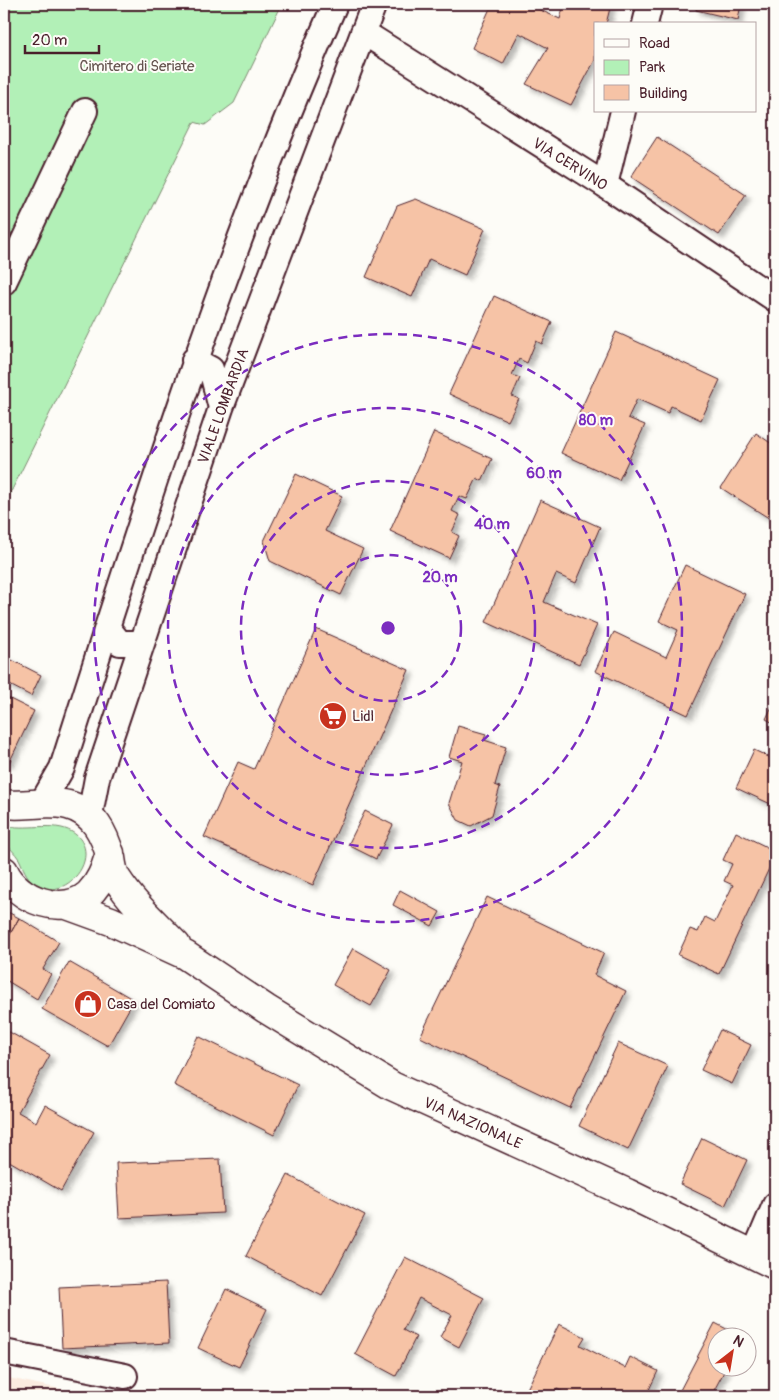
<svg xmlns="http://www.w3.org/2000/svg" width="779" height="1400" viewBox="0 0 779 1400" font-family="Pangolin,sans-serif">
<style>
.built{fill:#fbebdf}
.green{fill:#b2f0b7;stroke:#7e8871}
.building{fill:#f6c3a6;stroke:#4a1f2b;filter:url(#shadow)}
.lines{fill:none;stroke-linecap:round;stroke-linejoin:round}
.street-casing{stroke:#4a1f2b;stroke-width:28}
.secondary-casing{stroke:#4a1f2b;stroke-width:31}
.street{stroke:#fdfcf7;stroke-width:24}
.secondary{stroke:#fdfcf7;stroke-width:28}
.ring{fill:none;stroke:#7b2cbf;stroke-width:2.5;stroke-dasharray:9 6}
.labels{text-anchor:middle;stroke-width:4;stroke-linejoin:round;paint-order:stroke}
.park-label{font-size:15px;fill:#64534e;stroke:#fdfcf7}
.street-label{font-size:15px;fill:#4a1f2b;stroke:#fdfcf7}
.poi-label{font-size:15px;fill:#4a1f2b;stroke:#fdfcf7;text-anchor:start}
.centre{fill:#7b2cbf;stroke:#fdfcf7;stroke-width:2.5}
.ring-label{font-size:15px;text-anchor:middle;font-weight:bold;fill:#7b2cbf;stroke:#fdfcf7;stroke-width:4;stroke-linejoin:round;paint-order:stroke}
</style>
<defs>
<filter id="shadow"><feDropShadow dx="4.5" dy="4.5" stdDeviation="2.5" flood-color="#0004"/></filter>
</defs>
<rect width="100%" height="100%" fill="#fdfcf7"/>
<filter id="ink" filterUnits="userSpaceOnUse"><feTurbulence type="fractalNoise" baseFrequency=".02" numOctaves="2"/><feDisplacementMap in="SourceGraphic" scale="10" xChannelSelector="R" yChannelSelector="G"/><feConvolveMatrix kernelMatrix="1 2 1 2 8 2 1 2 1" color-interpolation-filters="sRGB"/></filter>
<g filter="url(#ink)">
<!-- built -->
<path class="built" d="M4 1377 94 1396H4Z"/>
<!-- green -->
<path class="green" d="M4 4H282L234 103 205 125 194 122 4 506Z
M4 825C25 831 54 821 72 832 107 853 64 908 33 882 26 877 23 867 19 859 15 853 9 847 4 842Z"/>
<!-- building -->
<path class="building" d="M492 4H527L560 19 564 4H611L606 24H595V60L571 105 526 84 548 48 519 33 503 64 472 48Z
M697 4H741L738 20 696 10Z
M657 137 746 195 719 235 631 177Z
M416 199 485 229 465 275 429 259 412 297 366 277 397 206Z
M494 296 552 322 542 344 536 341 527 363 519 359 512 375 520 378 512 396 519 399 508 421 449 394Z
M616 332 720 380 701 420 671 406 668 413 637 399 628 418 645 425 619 480 561 453Z
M434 432 492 459 482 481 477 478 467 499 459 496 452 511 460 515 452 532 459 536 449 558 390 531Z
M756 433 775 446V522L721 488Z
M296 474 342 496 325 531 363 549 341 595 270 561 264 541Z
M540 500 600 527 576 583 556 574 544 602 597 625 579 664 486 622Z
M685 565 745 594 688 715 595 671 614 632 666 657 678 630 659 621Z
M316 629 409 670 313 885 204 837 238 762 254 769Z
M4 656 41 675 31 696 4 682Z
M4 696 34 711 9 763 4 761Z
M775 700V724L766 719Z
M458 726 486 734 484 740 506 747 495 785 500 787 492 815 471 826 458 820 449 803 462 761 449 757Z
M754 750 775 760V806L736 788Z
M365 811 393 825 376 859 348 845Z
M736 832 775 851V856L719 974 678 955 690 929 698 932 705 917 715 922 733 885 724 881 732 864 723 860Z
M400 890 440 912 432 926 393 905Z
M487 897 604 953 594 975 626 991 570 1108 420 1037Z
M4 910 19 918 4 945Z
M19 918 59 942 43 969 51 974 37 999 4 979V945Z
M353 948 391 970 371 1006 333 985Z
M69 962 134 1000 108 1046 42 1009Z
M4 1029 50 1055 18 1112 36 1122 45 1105 94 1132 61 1191 4 1158Z
M720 1030 751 1045 732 1084 701 1070Z
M198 1036 298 1085 274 1135 174 1085Z
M618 1043 668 1066 628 1150 579 1126Z
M702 1138 747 1160 725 1206 680 1184Z
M220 1159 223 1213 119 1218 116 1163Z
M288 1175 365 1215 322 1296 246 1256Z
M405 1257 484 1298 459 1347 440 1337 452 1315 419 1298 403 1330 416 1337 396 1376 355 1354Z
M166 1282 169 1343 62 1348 59 1287Z
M226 1289 267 1309 239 1367 198 1348Z
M715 1323 742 1337 716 1338V1368H726L711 1396H677Z
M559 1324 585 1337 580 1345 625 1368 630 1357 658 1371 646 1396H571L557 1389 553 1396H542L527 1389Z"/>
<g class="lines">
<defs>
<path id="street" d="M645 24 650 4
M363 32 605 185 775 299
M605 185 623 111
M4 282 85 111
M194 360 211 369 221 408
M107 627 120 643H142
M43 801 62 768C144 510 226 251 335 4
M90 815 97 778 221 408 374 4
M754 1254 775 1205
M4 1352 125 1376"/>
<path id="secondary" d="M4 804C26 807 45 800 68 805 94 812 104 833 111 858 112 865 113 873 117 879 133 904 156 924 176 945
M4 871C17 900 63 917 89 894 101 882 105 869 110 853
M67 905 111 921 185 955 266 1009 392 1086 627 1193 775 1265"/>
</defs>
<!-- street casing -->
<use href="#street" class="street-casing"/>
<!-- secondary casing -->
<use href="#secondary" class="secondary-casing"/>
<!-- street -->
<use href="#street" class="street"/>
<!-- secondary -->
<use href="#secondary" class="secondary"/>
</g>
</g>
<!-- distance rings -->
<g class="ring">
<circle cx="388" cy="628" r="73"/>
<circle cx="388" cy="628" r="147"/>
<circle cx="388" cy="628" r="220"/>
<circle cx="388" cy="628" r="294"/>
</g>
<!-- icons -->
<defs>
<symbol id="supermarket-disc" viewBox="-11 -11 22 22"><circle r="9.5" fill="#c8321e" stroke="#fdfcf7"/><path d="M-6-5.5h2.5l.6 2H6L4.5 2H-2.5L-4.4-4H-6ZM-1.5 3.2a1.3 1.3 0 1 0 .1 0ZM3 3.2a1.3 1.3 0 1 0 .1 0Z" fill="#fff"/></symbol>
<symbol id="shop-disc" viewBox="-11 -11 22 22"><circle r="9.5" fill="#c8321e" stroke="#fdfcf7"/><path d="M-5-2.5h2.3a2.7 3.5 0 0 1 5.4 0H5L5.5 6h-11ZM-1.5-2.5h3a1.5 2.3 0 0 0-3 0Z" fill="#fff"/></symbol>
</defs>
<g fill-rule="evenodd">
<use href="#supermarket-disc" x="317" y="700" width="32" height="32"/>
<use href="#shop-disc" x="72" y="988" width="32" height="32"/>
</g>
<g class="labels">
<!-- park labels -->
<g class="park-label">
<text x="137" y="71">Cimitero di Seriate</text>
</g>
<!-- street labels -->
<g class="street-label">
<text transform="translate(570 164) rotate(32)" y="5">VIA CERVINO</text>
<text transform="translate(223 406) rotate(-70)" y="5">VIALE LOMBARDIA</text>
<text transform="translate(473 1123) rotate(24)" y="5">VIA NAZIONALE</text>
</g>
<!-- poi labels -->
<g class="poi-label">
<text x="352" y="721">Lidl</text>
<text x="107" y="1009">Casa del Comiato</text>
</g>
</g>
<circle cx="388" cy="628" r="8" class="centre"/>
<g class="ring-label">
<text x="596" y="425">80 m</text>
<text x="544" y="478">60 m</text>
<text x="492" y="529">40 m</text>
<text x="440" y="582">20 m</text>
</g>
<!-- margin -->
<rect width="779" height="1400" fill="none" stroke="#fdfcf7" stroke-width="20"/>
<rect x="10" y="10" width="759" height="1380" fill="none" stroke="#4a1f2b" stroke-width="2" filter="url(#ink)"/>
<!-- legend -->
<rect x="594" y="22" width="162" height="90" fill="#fdfcf7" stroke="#b5a4a5"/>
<rect x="604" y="39" width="25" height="8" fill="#fdfcf7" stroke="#b5a4a5"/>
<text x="639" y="48" font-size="15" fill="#4a1f2b">Road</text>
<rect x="604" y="60" width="25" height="15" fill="#b2f0b7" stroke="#b5a4a5"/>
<text x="639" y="72" font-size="15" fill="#4a1f2b">Park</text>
<rect x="604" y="85" width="25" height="15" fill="#f6c3a6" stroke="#b5a4a5"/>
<text x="639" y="98" font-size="15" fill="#4a1f2b">Building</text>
<!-- north arrow -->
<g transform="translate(732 1352) rotate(31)"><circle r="24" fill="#fdfcf7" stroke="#b5a4a5"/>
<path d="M0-4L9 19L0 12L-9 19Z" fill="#c8321e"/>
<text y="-8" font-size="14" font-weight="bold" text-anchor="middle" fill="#4a1f2b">N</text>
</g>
<!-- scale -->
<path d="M25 45v8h74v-8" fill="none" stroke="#4a1f2b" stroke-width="2.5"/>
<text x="32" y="45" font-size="15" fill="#4a1f2b" stroke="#fdfcf7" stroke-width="4" paint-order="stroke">20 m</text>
</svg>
